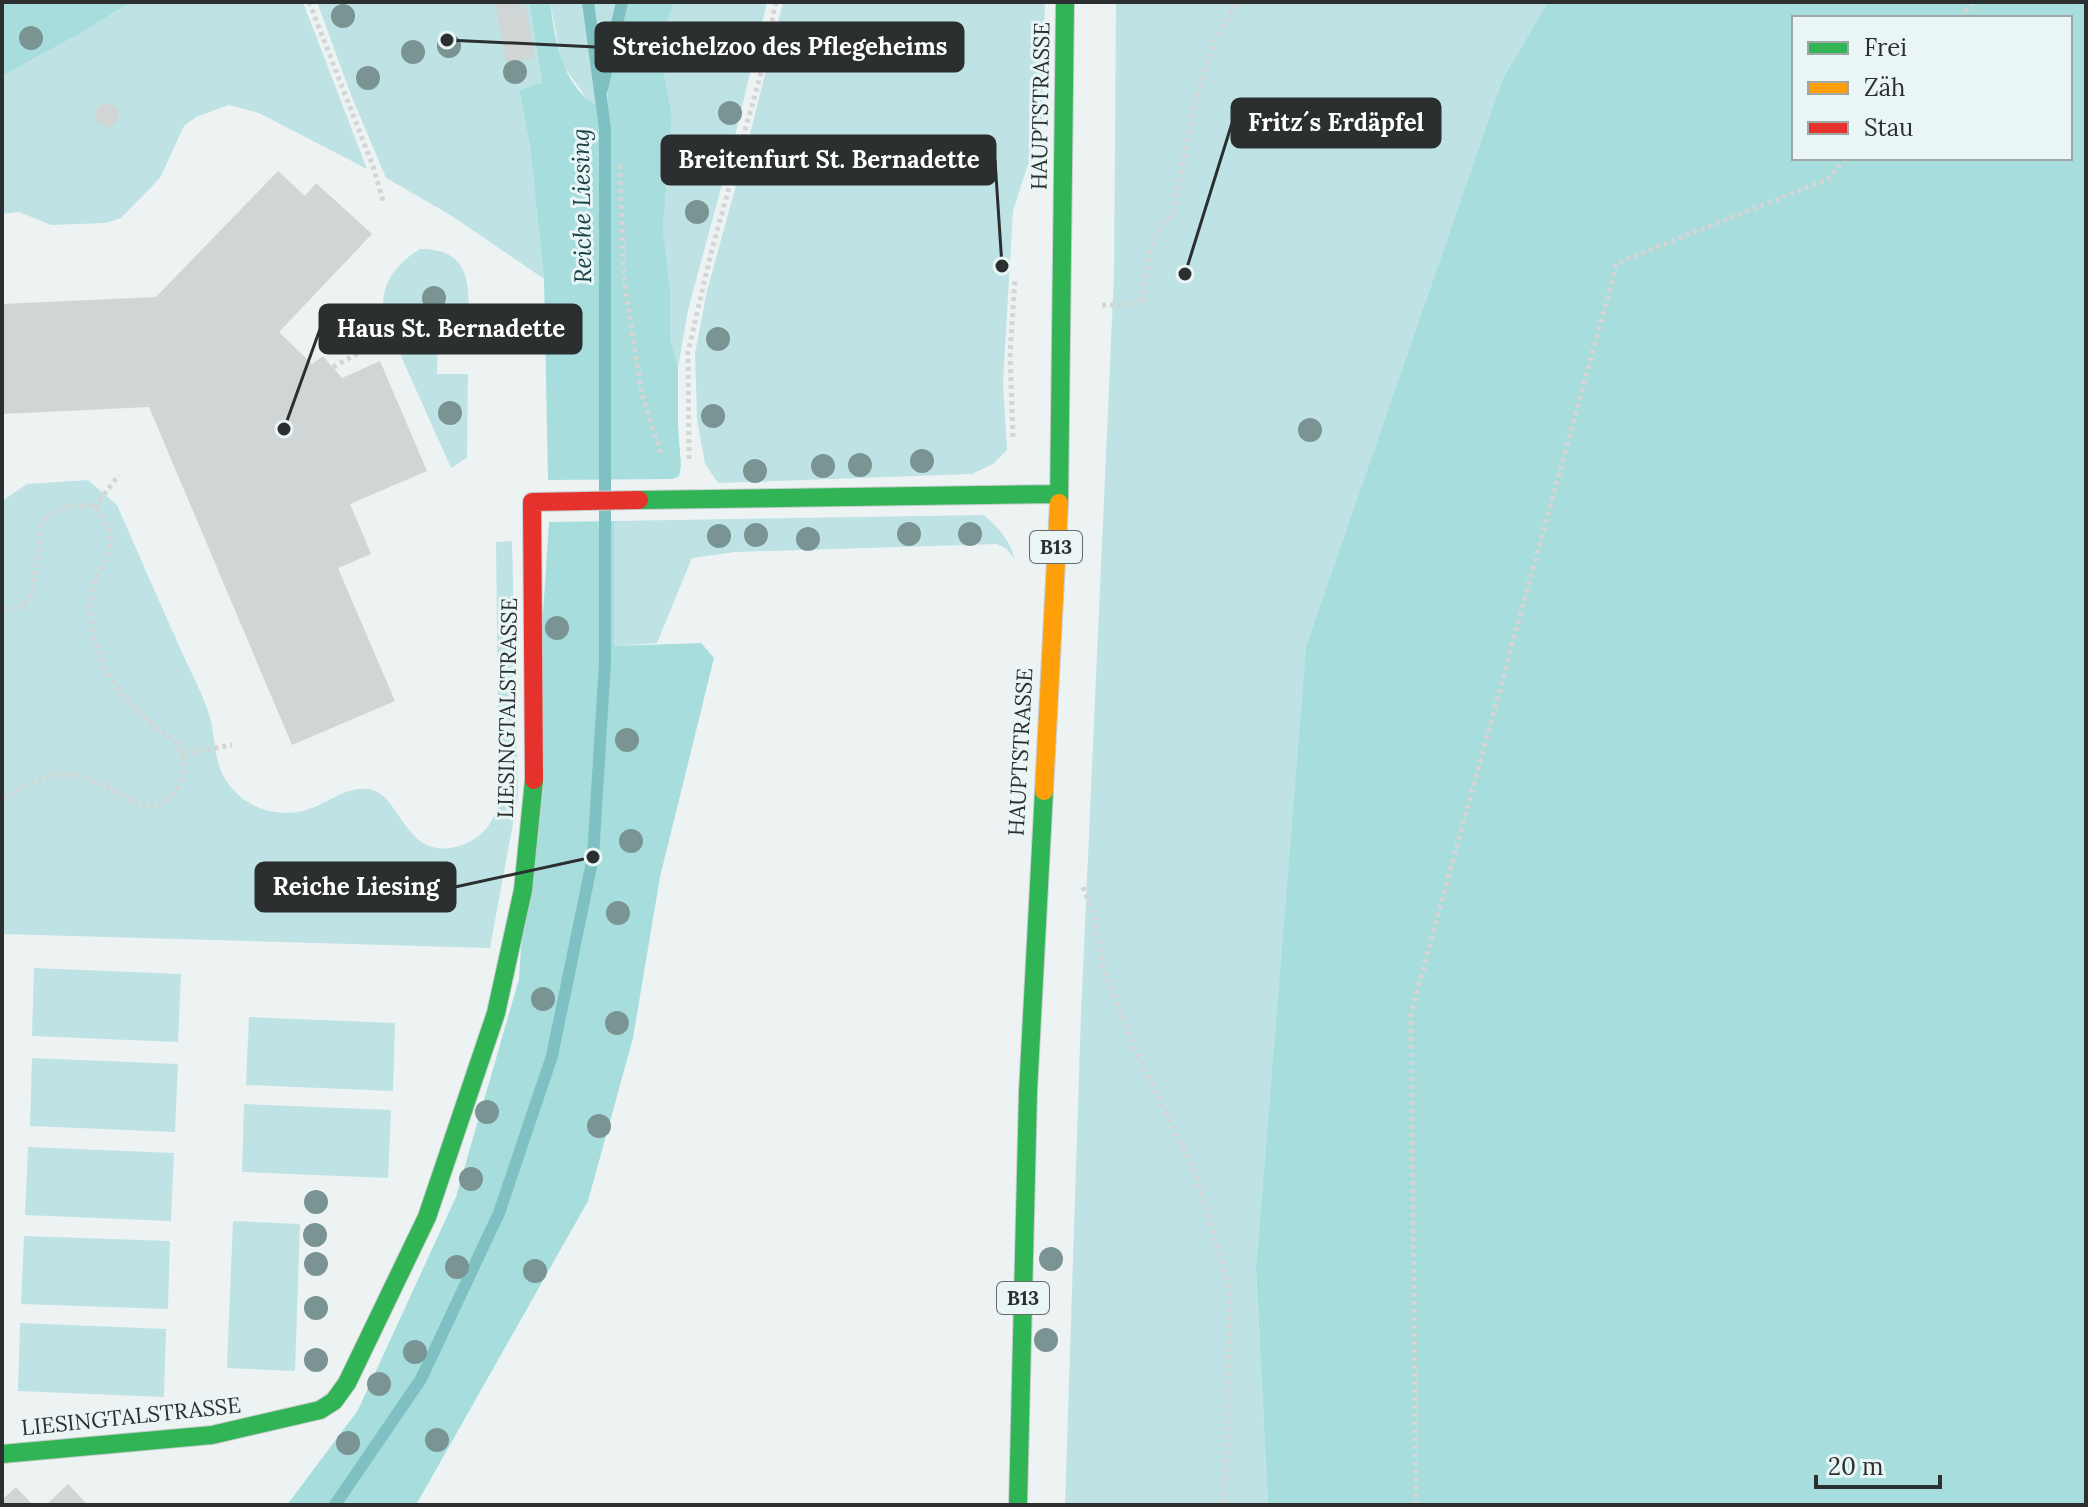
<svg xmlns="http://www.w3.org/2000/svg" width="2088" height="1507" viewBox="0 0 2088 1507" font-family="Lora,serif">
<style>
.green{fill:#bfe3e4}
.forest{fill:#a8ddde;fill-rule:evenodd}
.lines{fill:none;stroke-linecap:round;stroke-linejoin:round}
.stream{stroke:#7fc1c3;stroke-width:12}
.building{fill:#d0d5d5}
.fast-casing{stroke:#c8cdcd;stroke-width:20}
.slow-casing{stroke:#c8cdcd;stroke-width:20}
.jam-casing{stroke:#c8cdcd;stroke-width:20}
.path{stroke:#d4d5d5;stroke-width:5;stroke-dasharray:4 4;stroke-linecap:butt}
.fast{stroke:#30b455;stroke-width:18}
.slow{stroke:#ff9f0a;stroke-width:18}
.jam{stroke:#e5322d;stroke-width:18}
.tree{fill:#7a9494}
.labels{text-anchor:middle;stroke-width:6;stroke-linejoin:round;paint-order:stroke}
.shield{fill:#eaf6f6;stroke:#646b6b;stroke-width:2}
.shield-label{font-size:20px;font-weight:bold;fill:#2b2f2f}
.street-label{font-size:22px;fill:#2b2f2f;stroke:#eaf6f6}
.water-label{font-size:24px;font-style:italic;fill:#194345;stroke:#eaf6f6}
.leader{fill:none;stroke:#2b2f2f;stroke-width:3}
.callout-dot{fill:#2b2f2f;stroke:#eaf6f6;stroke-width:3}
.callout{fill:#2b2f2f;stroke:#2b2f2f;stroke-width:3}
.callout-label{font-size:24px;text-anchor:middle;font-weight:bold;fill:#fff}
</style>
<rect width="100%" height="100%" fill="#edf3f3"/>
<!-- green -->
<path class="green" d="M131 2H303L367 169 259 113 229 105 196 117 184 126 160 178 121 218 106 223 51 225 19 212 2 214V76L81 33Z
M317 2H529L542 84 519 90 530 147 544 279 452 216 386 178 351 95Z
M550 2H615L608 63V110L591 104 562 64Z
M674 2H767L735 136 688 310 678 368 670 338V288L663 228 672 116 659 46Z
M783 2H1045L1042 120 1013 211 1003 383 1007 450 993 464 972 474 718 483 705 464 697 419 695 353 707 291 750 134Z
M1116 2H1548L1503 78 1306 646 1256 1268 1268 1505H1065L1081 1013 1114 275Z
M420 249C475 249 468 289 469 330H438L437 374H468L467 458 451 468 384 318C379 286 394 265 420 249Z
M88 480 117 505C138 553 159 601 181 650 190 671 203 694 210 717 216 740 213 765 230 786 250 812 287 820 317 806 335 798 348 787 368 789 404 794 403 867 465 844 483 837 493 822 499 804L496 542 512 541 518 796 490 948 2 934V501L27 484Z
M984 515C999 528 1010 540 1015 560L1007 549 997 544 735 552 692 558 657 643 614 646V521Z
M34 968 181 974 178 1042 32 1036Z
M249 1017 395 1023 393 1091 246 1085Z
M32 1058 178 1064 175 1132 30 1126Z
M244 1104 391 1110 388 1178 242 1172Z
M28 1147 174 1153 171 1221 25 1215Z
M233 1221 300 1224 295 1371 227 1368Z
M24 1236 170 1241 168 1309 21 1304Z
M20 1323 166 1329 164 1397 18 1391Z"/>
<!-- forest -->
<path class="forest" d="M2 2H131L81 33 2 76Z
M529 2H550C555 42 564 96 608 110V63L615 2H674L659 46 672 116 663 228 670 288V338L678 368V425L681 466 679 476 673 479 548 480 544 279 530 147 519 90 542 83Z
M1548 2H2086V1505H1268L1256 1268 1306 646 1503 78ZM1794 18H2070V158H1794Z
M614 521V646L701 643 714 658 660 877 633 1038 588 1201 416 1505H287L358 1410 456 1197 519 979 549 522Z"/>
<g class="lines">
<!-- stream -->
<path class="stream" d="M602 89 622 2
M335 1505 421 1379 499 1213 552 1056 593 857 605 662V129L588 2"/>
</g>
<!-- building -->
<path class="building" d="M495 2H525L535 58 506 63Z
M105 102 117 107 119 120 109 128 97 123 95 110Z
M278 171 305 196 316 183 372 234 279 332 312 364 323 356 342 378 380 361 427 471 350 504 371 554 338 568 395 701 292 745 149 407 2 414V304L156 297Z
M68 1484 88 1505H46Z
M16 1487 33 1505H2V1500Z"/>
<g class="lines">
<defs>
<path id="fast" d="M639 500 1059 494
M1059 503 1065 2
M2 1454 212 1435 320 1410 334 1401 347 1383 427 1217 496 1013 523 890 534 780
M1018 1505 1028 1092 1044 791"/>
<path id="slow" d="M1044 791 1059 503"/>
<path id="jam" d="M534 780 532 502 639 500"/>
</defs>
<!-- fast casing -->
<use href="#fast" class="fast-casing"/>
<!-- slow casing -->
<use href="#slow" class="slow-casing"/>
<!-- jam casing -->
<use href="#jam" class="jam-casing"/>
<!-- path -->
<path class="path" d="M309 2 373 166 383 201
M1960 18 1973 2
M620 165 624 280 642 395 662 457
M1102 305H1123L1142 301C1147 268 1148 236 1173 212L1196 97 1215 40 1237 2
M333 367 382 340 432 321 489 324
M1013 437 1010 353 1015 280
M689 459 688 352 712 249 761 73 776 2
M94 507 119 475
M2 610 22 607 32 595 41 526C53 506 72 503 94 507 128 545 102 554 92 590 86 611 93 636 100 656 110 685 132 707 156 727 163 733 174 739 179 747 193 766 176 802 154 806 143 807 134 802 125 797 72 766 55 767 2 799
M183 754 232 745
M1083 887 1095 919 1102 964 1133 1045 1196 1175 1230 1291 1225 1505
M1416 1505 1411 1013 1617 263 1828 179 1846 158"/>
<!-- fast -->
<use href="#fast" class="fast"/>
<!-- slow -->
<use href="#slow" class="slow"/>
<!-- jam -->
<use href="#jam" class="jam"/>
</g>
<!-- trees -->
<g class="tree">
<circle cx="343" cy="16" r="12"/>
<circle cx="31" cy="38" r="12"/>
<circle cx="449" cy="46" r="12"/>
<circle cx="413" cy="52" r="12"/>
<circle cx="515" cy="72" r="12"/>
<circle cx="368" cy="78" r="12"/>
<circle cx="730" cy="113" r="12"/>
<circle cx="697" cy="212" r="12"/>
<circle cx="434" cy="298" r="12"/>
<circle cx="718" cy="339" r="12"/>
<circle cx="450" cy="413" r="12"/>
<circle cx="713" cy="416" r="12"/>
<circle cx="1310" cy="430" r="12"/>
<circle cx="922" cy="461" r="12"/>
<circle cx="860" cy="465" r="12"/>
<circle cx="823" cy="466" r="12"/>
<circle cx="755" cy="471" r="12"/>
<circle cx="909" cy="534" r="12"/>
<circle cx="970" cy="534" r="12"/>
<circle cx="756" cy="535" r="12"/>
<circle cx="719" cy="536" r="12"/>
<circle cx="808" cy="539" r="12"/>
<circle cx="557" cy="628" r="12"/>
<circle cx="627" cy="740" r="12"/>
<circle cx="631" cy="841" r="12"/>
<circle cx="618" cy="913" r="12"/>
<circle cx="543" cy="999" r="12"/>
<circle cx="617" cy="1023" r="12"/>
<circle cx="487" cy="1112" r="12"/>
<circle cx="599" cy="1126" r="12"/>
<circle cx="471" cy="1179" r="12"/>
<circle cx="316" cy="1202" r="12"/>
<circle cx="315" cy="1235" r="12"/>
<circle cx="1051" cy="1259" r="12"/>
<circle cx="316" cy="1264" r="12"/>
<circle cx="457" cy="1267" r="12"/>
<circle cx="535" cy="1271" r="12"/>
<circle cx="316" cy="1308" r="12"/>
<circle cx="1046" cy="1340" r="12"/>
<circle cx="415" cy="1352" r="12"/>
<circle cx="316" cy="1360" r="12"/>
<circle cx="379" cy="1384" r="12"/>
<circle cx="437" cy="1440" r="12"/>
<circle cx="348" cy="1443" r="12"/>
</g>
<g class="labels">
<!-- shield labels -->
<g class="shield">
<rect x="1030" y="531" width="52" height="32" rx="6"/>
<rect x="997" y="1282" width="52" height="32" rx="6"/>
</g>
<g class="shield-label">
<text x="1056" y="554">B13</text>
<text x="1023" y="1305">B13</text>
</g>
<!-- street labels -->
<g class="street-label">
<text transform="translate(1040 106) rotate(-89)" y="8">HAUPTSTRASSE</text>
<text transform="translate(507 708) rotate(-89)" y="8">LIESINGTALSTRASSE</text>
<text transform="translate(1020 752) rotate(-87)" y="8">HAUPTSTRASSE</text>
<text transform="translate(131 1416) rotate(-6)" y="8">LIESINGTALSTRASSE</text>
</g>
<!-- water labels -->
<g class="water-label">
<text transform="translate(582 206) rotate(-91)" y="8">Reiche Liesing</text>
</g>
</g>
<!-- callouts -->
<path class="leader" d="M447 40L596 47M1185 274L1232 123M1002 266L995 160M284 429L320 329M593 857L455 887"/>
<g class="callout-dot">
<circle cx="447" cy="40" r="8"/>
<circle cx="1185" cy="274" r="8"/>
<circle cx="1002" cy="266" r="8"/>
<circle cx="284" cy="429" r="8"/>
<circle cx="593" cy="857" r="8"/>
</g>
<g class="callout">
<rect x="596" y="23" width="367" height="48" rx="8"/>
<rect x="1232" y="99" width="208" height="48" rx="8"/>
<rect x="662" y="136" width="333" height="48" rx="8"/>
<rect x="320" y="305" width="261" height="48" rx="8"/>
<rect x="256" y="863" width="199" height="48" rx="8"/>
</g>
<g class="callout-label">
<text x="780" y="55">Streichelzoo des Pflegeheims</text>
<text x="1336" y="131">Fritz´s Erdäpfel</text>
<text x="829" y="168">Breitenfurt St. Bernadette</text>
<text x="451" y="337">Haus St. Bernadette</text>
<text x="356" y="895">Reiche Liesing</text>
</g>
<!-- border -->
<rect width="2088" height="1507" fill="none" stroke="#2b2f2f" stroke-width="8"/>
<!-- legend -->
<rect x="1792" y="16" width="280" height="144" fill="#eaf6f6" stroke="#9ea6a6" stroke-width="2"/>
<rect x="1808" y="42" width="40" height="12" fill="#30b455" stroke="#9ea6a6" stroke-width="2"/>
<text x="1864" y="56" font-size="24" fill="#2b2f2f">Frei</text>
<rect x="1808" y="82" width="40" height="12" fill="#ff9f0a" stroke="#9ea6a6" stroke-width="2"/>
<text x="1864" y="96" font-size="24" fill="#2b2f2f">Zäh</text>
<rect x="1808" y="122" width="40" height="12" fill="#e5322d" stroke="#9ea6a6" stroke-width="2"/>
<text x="1864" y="136" font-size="24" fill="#2b2f2f">Stau</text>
<!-- scale -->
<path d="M1816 1475v12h124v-12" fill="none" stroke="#2b2f2f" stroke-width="4"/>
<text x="1828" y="1475" font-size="24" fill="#2b2f2f" stroke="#eaf6f6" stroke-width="6" paint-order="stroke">20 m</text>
</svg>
